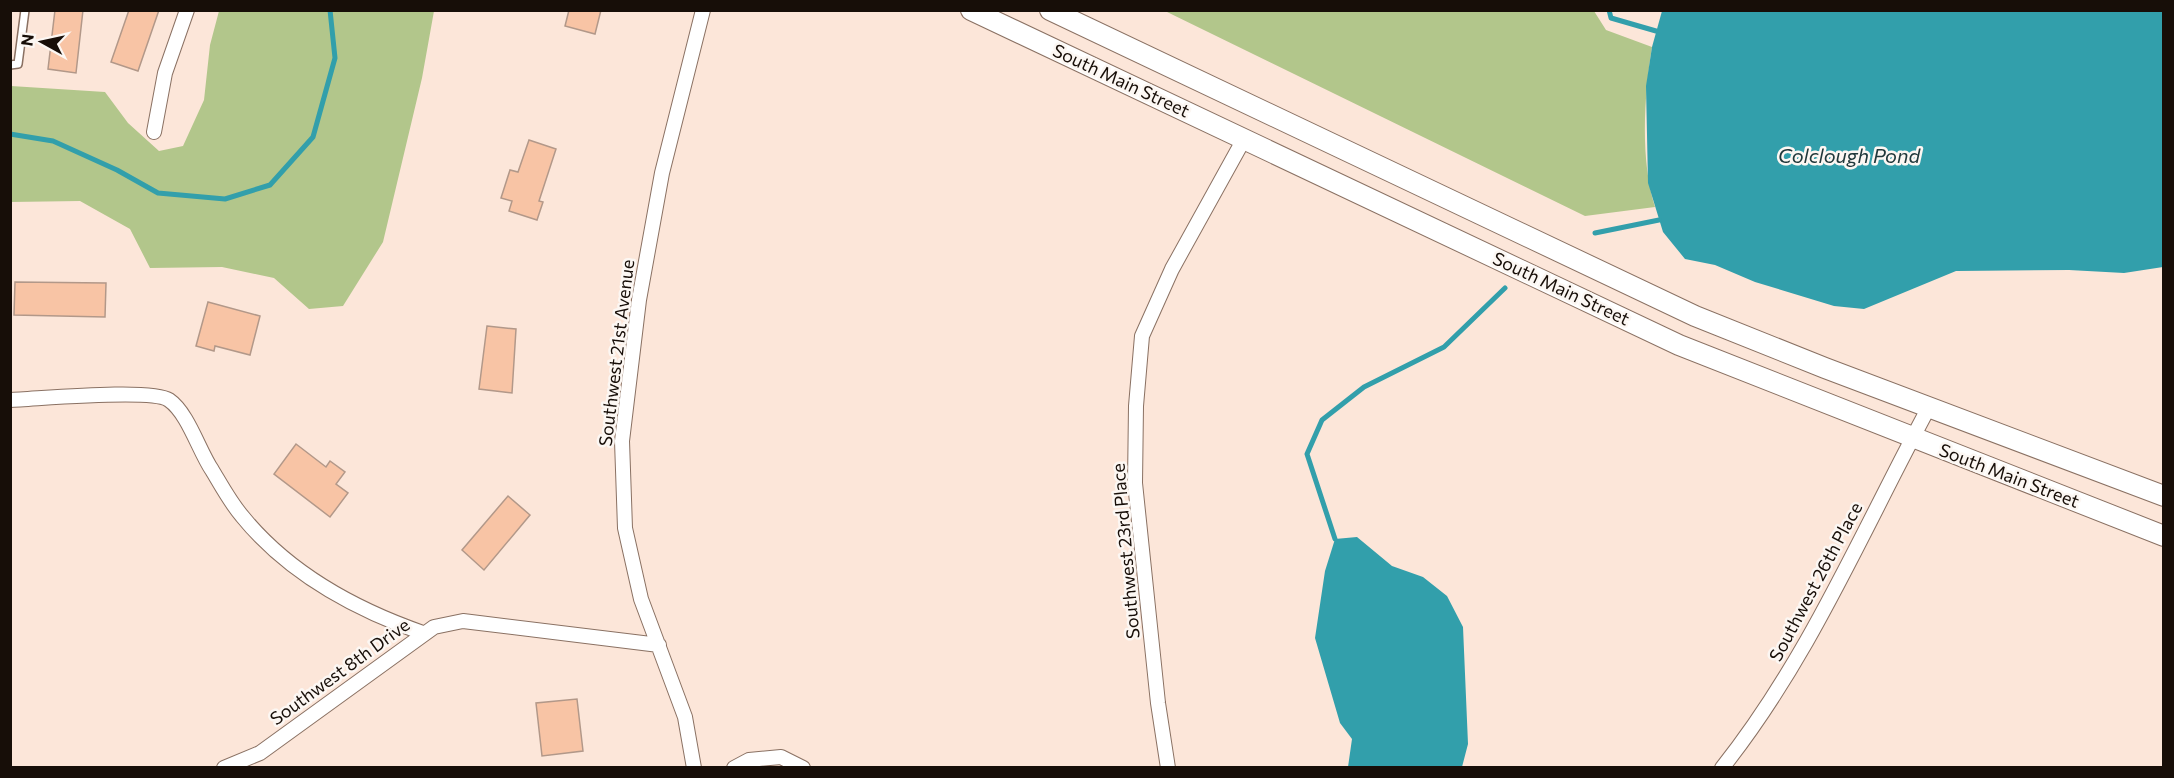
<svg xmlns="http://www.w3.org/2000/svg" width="2174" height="778" viewBox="0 0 2174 778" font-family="Commissioner,sans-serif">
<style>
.green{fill:#b2c68b}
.water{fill:#329fab}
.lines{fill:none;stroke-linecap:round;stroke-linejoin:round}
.stream{stroke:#329fab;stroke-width:5}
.building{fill:#f8c4a5;stroke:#b29889;stroke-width:1.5}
.service-casing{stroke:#8a7163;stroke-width:10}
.minor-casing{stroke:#8a7163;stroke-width:16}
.secondary-casing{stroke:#8a7163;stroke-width:22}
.service{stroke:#fff;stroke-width:7}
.minor{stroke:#fff;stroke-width:14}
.secondary{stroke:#fff;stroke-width:20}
.labels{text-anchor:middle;stroke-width:5;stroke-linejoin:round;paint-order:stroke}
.street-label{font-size:18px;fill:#170e08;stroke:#fcf7f3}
.water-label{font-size:20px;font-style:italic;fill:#20383b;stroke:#fcf7f3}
</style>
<rect width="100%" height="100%" fill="#fce6d9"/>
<!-- green -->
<path class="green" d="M219 11H434L422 78 383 242 343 306 309 309 274 278 222 267 150 268 130 229 80 201 11 202V86L105 92 128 123 159 151 183 146 204 100 210 45Z
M1165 11H1594L1606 30 1652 47C1644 96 1640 160 1655 207L1585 216Z"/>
<!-- water -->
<path class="water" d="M1662 11H2163V267L2124 273 2069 270 1956 271 1864 309 1834 306 1755 282 1715 265 1685 259 1663 232 1648 183 1646 86 1652 47Z
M1357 537 1392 566 1423 577 1447 596 1463 627 1468 744 1462 767H1348L1352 739 1340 723 1315 638 1325 571 1335 539Z"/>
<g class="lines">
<!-- stream -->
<path class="stream" d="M1609 10 1611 18 1656 31
M10 134 53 141 117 170 158 193 225 199 270 185 313 137 335 58 330 10
M1595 233 1659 220
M1335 539 1307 454 1322 420 1364 387 1444 347 1505 288"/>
</g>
<!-- building -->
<path class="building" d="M55 10H83L76 73 48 69Z
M129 10H159L138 71 111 62Z
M569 10H601L595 34 565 26Z
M529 140 556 149 539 201 543 202 537 220 509 211 512 201 501 198 510 170 518 172Z
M15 282 106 283 105 317 14 315Z
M208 302 260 316 250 355 215 346 214 351 196 346Z
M487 326 516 329 512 393 479 389Z
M296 444 326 467 330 461 345 472 336 484 348 493 330 517 274 474Z
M508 496 530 515 484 570 462 550Z
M577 699 583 751 542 756 536 703Z"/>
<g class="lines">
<defs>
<path id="service" d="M10 65 18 64 25 10"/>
<path id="minor" d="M154 132 165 73 187 10
M10 400C39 399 151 388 169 400 188 413 199 451 212 470 221 485 230 502 242 516 289 574 354 609 423 633
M224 768 260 753 434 627 463 621 659 645
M694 768 685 717 641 599 625 528 622 441 639 300 662 173 703 10
M734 768 749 760 781 757 803 768
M1168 768 1158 703 1135 483 1136 406 1142 336 1172 269 1244 139
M1722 768C1809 659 1863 529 1929 407"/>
<path id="secondary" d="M971 10 1679 345 2164 536
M1050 10 1695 316 1825 368 2164 496"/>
</defs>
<!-- service casing -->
<use href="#service" class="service-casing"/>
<!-- minor casing -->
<use href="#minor" class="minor-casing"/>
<!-- secondary casing -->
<use href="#secondary" class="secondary-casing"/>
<!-- service -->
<use href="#service" class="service"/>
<!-- minor -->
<use href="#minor" class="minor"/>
<!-- secondary -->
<use href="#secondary" class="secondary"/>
</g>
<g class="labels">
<!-- street labels -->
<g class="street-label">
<text transform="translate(1121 81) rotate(25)" y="6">South Main Street</text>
<text transform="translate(1561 289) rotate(25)" y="6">South Main Street</text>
<text transform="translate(617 353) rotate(-83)" y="6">Southwest 21st Avenue</text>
<text transform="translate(2009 476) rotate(21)" y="6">South Main Street</text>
<text transform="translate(1126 551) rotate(-95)" y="6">Southwest 23rd Place</text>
<text transform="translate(1816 582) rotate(-62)" y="6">Southwest 26th Place</text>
<text transform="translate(340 672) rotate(-36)" y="6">Southwest 8th Drive</text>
</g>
<!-- water labels -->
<g class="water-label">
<text x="1849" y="163">Colclough Pond</text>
</g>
</g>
<!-- border -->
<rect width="2174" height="778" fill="none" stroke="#170e08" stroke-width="24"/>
<!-- north arrow -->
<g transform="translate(42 42) rotate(278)" stroke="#fcf7f3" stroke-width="4.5" paint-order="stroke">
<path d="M0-4.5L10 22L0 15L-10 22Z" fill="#170e08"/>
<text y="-9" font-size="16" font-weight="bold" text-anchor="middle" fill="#170e08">N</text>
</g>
</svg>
